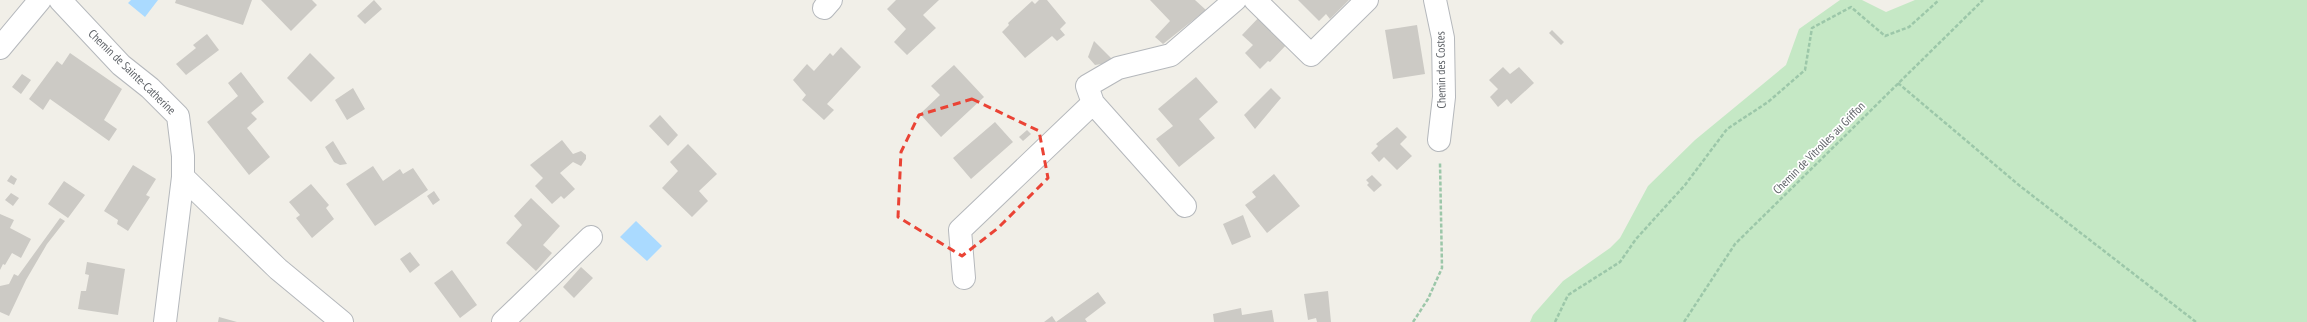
<svg xmlns="http://www.w3.org/2000/svg" width="2307" height="322" viewBox="0 0 2307 322" font-family="'PT Sans Narrow',sans-serif">
<style>
.green{fill:#c5e8c5}
.water{fill:#aadaff}
.building{fill:#cccac5}
.lines{fill:none;stroke-linecap:round;stroke-linejoin:round}
.minor-casing{stroke:#b5b8bc;stroke-width:24}
.path{stroke:#9cc7a9;stroke-width:2.5;stroke-dasharray:4 2;stroke-linecap:butt}
.minor{stroke:#fff;stroke-width:22}
.marked{fill:none;stroke:#ea4335;stroke-width:3;stroke-dasharray:8 5;stroke-linejoin:round}
.labels{text-anchor:middle;stroke-width:3.5;stroke-linejoin:round;paint-order:stroke}
.street-label{font-size:12px;fill:#5f6368;stroke:#fff}
</style>
<rect width="100%" height="100%" fill="#f1efe8"/>
<!-- green -->
<path class="green" d="M1840 0H1862L1886 12 1915 0H2307V322H1530L1533 315 1563 281 1610 248 1620 238 1648 186 1695 140 1786 65 1799 29Z"/>
<!-- water -->
<path class="water" d="M131 0H158L145 17 128 3Z
M636 221 662 246 647 261 620 237Z"/>
<!-- building -->
<path class="building" d="M176 0H252L243 25 175 3Z
M261 0H312L317 5 291 31Z
M374 0 382 9 365 24 357 16Z
M896 0H939L923 15 936 28 907 55 894 42 906 29 887 9Z
M1039 0H1047L1066 23 1060 29 1065 35 1057 41 1052 36 1025 58 1002 32 1009 25 1008 23 1032 1 1035 4Z
M1150 0H1195L1206 10 1163 44 1155 37 1170 21Z
M1298 0H1349L1330 19 1326 14 1319 21Z
M1263 13 1289 42 1270 62 1268 61 1260 69 1245 53 1253 45 1242 35Z
M1417 25 1425 74 1393 79 1385 30Z
M1552 30 1564 42 1561 45 1549 33Z
M207 34 219 50 186 75 176 64 196 48 193 45Z
M1094 41 1115 62 1095 65 1088 57Z
M841 47 861 67 827 104 834 110 824 120 802 100 806 95 793 80 807 64 814 71 830 53 833 56Z
M70 53 122 89 104 120 117 129 109 141 50 99 43 110 29 99 57 61 62 65Z
M310 53 335 78 311 102 287 78Z
M954 65 984 97 941 137 920 114 940 95 931 86Z
M1503 67 1510 74 1519 67 1534 83 1511 104 1507 99 1498 107 1490 97 1498 89 1489 80Z
M241 72 264 102 251 113 257 119 247 128 270 157 249 175 207 122 238 96 228 83Z
M22 74 31 80 21 94 12 87Z
M1196 77 1218 102 1199 119 1215 138 1179 167 1156 139 1173 126 1158 109Z
M353 88 365 109 347 120 335 100Z
M1271 88 1281 98 1255 129 1244 115Z
M660 115 678 135 668 146 649 126Z
M995 122 1013 142 971 179 953 158Z
M1397 127 1407 137 1400 144 1412 156 1397 170 1384 157 1379 162 1371 153 1378 146 1376 144Z
M1027 130 1031 134 1023 141 1019 137Z
M562 140 573 154 581 151 586 155V159L581 166 573 162 560 173 575 189 564 199 561 196 552 204 535 186 543 178 530 165Z
M333 141 347 164 340 165 334 162 325 147Z
M688 144 717 174 699 191 708 201 692 217 662 188 678 171 670 162Z
M133 165 156 179 146 195 150 197 128 231 117 224 118 220 104 211Z
M373 166 383 181 400 169 403 174 413 168 428 190 375 226 346 184Z
M1274 174 1300 206 1267 233 1245 205 1256 197 1252 192Z
M11 175 17 179 14 185 7 181Z
M1372 175 1382 185 1374 192 1367 185 1369 183 1366 180Z
M64 181 85 195 68 218 48 204Z
M311 184 329 205 326 208 334 219 312 238 296 218 300 215 289 202Z
M434 191 440 200 433 205 427 196Z
M11 193 19 198 13 206 5 200Z
M531 198 560 226 543 245 552 253 536 271 506 243 522 225 514 216Z
M0 214 14 220 10 228 31 239 21 258 12 253 5 265 3 264 0 270Z
M1243 215 1251 237 1232 245 1223 224Z
M60 218 65 221 47 244 26 280 9 316 0 312V286L9 284 14 274 18 276Z
M410 252 420 265 410 273 400 259Z
M87 262 125 269 118 315 78 309 81 291H86L89 275 85 274Z
M581 267 593 278 574 298 563 287Z
M452 270 477 305 460 318 434 283Z
M1328 291 1331 322H1317L1316 318 1308 320 1304 294Z
M1098 292 1106 303 1085 319 1087 322H1044L1052 316 1056 322Z
M1241 308 1242 315 1272 310 1274 322H1214L1213 314Z
M219 317 237 322H218Z"/>
<g class="lines">
<defs>
<path id="minor" d="M60 0 121 65 150 88 178 116 183 156V177L165 322
M1255 0 1311 55 1367 0
M1435 0 1443 38 1444 97 1439 140
M824 8 831 0
M0 48 40 0
M183 177 278 269 342 322
M1185 206 1093 103 1087 86 1118 68 1171 55 1235 0
M964 278 960 230 1093 103
M503 322 591 237"/>
</defs>
<!-- minor casing -->
<use href="#minor" class="minor-casing"/>
<!-- path -->
<path class="path" d="M1898 83 2020 186 2196 322
M1413 322 1428 299 1442 268 1440 163
M1555 322 1568 295 1620 262 1636 239 1685 185 1727 129 1768 102 1805 70 1812 28 1851 7 1885 36 1909 27 1939 0
M1684 322 1735 244 1983 0"/>
<!-- minor -->
<use href="#minor" class="minor"/>
</g>
<!-- marked area -->
<path class="marked" d="M972 99 1039 131 1048 178 998 228 962 256 898 217 901 152 919 115Z"/>
<g class="labels">
<!-- street labels -->
<g class="street-label">
<text transform="translate(1441 70) rotate(-91)" y="4">Chemin des Costes</text>
<text transform="translate(132 72) rotate(44)" y="4">Chemin de Sainte-Catherine</text>
<text transform="translate(1819 148) rotate(-45)" y="4">Chemin de Vitrolles au Griffon</text>
</g>
</g>
</svg>
